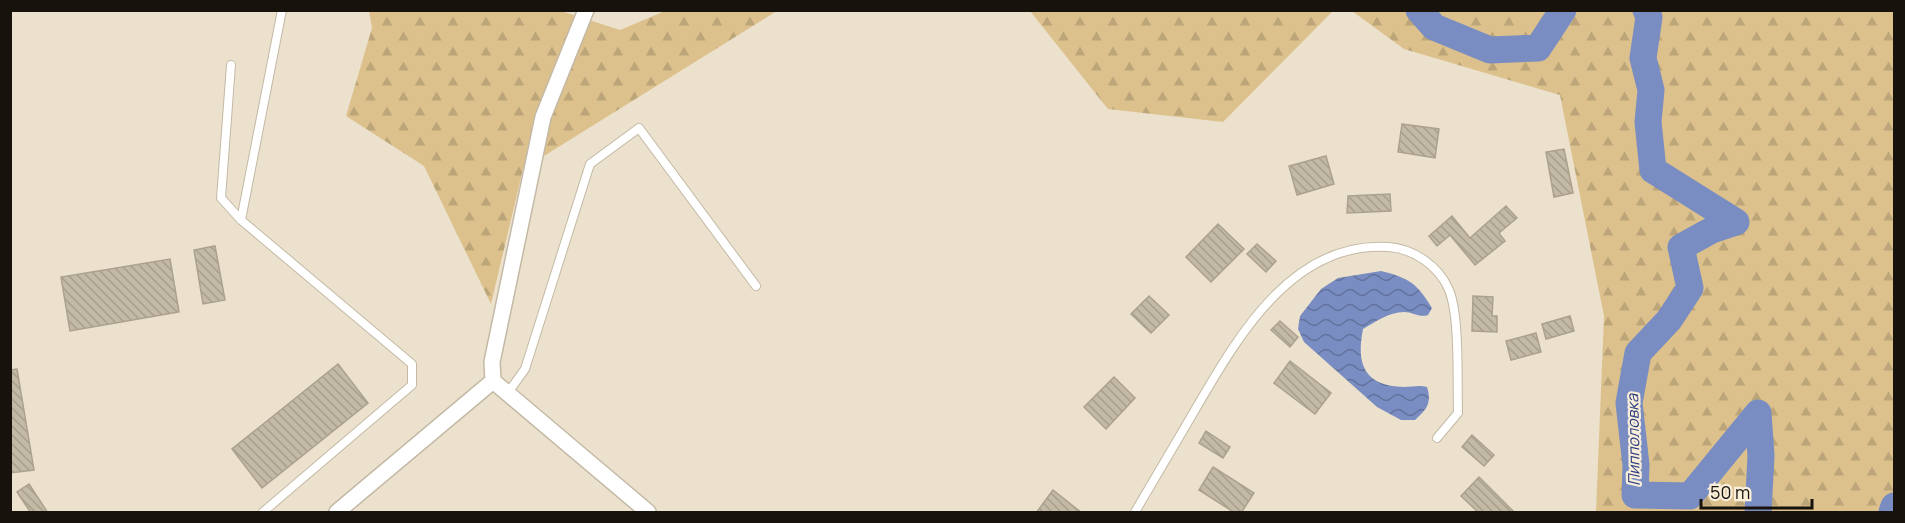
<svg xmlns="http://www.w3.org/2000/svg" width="1905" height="523" viewBox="0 0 1905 523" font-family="Manrope,sans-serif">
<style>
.forest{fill:url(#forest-firs)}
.water{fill:url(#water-waves)}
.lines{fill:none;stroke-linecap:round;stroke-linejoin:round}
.river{stroke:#7a8dc2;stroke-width:27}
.building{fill:url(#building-back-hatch);stroke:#aba18d;stroke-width:1.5}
.lane-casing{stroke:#c3b9a5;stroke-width:10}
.street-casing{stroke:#c3b9a5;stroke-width:18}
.lane{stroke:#fff;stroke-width:8}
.street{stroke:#fff;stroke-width:15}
.labels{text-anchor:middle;stroke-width:4.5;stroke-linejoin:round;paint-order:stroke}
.water-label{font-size:16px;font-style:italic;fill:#2c3e80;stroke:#f9eed9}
</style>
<defs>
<pattern id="forest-firs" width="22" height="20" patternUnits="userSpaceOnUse" patternTransform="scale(1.5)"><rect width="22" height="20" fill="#dcc18c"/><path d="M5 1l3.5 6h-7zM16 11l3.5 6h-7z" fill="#bca578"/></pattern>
<pattern id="water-waves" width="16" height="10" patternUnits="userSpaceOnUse" patternTransform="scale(1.5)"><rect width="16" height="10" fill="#7a8dc2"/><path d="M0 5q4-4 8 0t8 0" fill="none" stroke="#63729c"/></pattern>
<pattern id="building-back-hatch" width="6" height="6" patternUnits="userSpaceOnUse" patternTransform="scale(1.5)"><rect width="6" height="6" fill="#c3b9a5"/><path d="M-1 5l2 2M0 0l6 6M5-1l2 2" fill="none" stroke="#a79e8d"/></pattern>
</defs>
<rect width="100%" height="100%" fill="#ece1cc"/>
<!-- forest -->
<path class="forest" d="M369 11H561L620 30 665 11H777L523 169 491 304 424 166 346 116 372 28Z
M1030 11H1333L1223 122 1108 109Z
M1352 11H1894V512H1596L1604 316 1560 95 1404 49Z"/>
<!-- water -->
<path class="water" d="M1381 271C1409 278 1417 283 1432 308L1428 315C1419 318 1413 312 1404 312 1389 312 1375 322 1363 329 1356 364 1364 386 1404 387 1413 387 1418 385 1427 387 1432 403 1427 409 1415 420H1401L1377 407 1304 342 1298 329 1300 316 1321 289 1338 278Z"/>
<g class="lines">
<!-- river -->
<path class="river" d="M1419 10 1434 27 1490 50 1538 48 1563 10
M1646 10 1649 17 1643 58 1651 90 1648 122 1653 170 1736 222 1712 230 1681 247 1690 288 1669 320 1638 353 1629 403 1636 465 1635 495 1690 496 1758 413 1761 456 1758 512
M1892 512 1894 506"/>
</g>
<!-- building -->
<path class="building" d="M1402 124 1439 129 1435 158 1398 152Z
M1564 149 1573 193 1554 197 1546 152Z
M1326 156 1334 184 1297 195 1289 166Z
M1390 194 1391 211 1347 213 1348 196Z
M1506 206 1517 218 1499 233 1505 241 1475 265 1450 235 1437 246 1429 236 1452 216 1470 238Z
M1218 224 1244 249 1211 282 1186 257Z
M1257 244 1276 261 1266 272 1247 254Z
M215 246 225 300 203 304 194 250Z
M170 259 179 312 70 331 61 277Z
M1149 296 1169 315 1151 333 1131 314Z
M1473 296 1493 297 1492 316H1497V332L1472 331Z
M1570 316 1574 331 1546 339 1542 324Z
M1280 321 1298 337 1290 347 1271 330Z
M1536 333 1541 352 1511 360 1506 341Z
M1290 361 1331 393 1315 414 1274 383Z
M338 364 368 403 262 488 232 449Z
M17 369 34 470 10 473V370Z
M1114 377 1135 398 1106 429 1084 407Z
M1206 431 1230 447 1223 458 1199 443Z
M1472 435 1494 455 1484 466 1462 447Z
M1213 467 1254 493 1241 513H1235L1199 490Z
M1479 477 1515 513H1479L1461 496Z
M29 484 48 513H31L17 492Z
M1053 490 1082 513H1036Z"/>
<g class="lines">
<defs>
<path id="lane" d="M231 65 221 198 241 220 412 364V385L263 512
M241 220 282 10
M507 394 525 369 590 164 639 128 756 286
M1135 512C1155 478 1175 444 1195 410 1237 338 1292 240 1389 247 1414 249 1439 266 1449 290 1460 316 1457 382 1458 413L1437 438"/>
<path id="street" d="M586 10 543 117 492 362 493 381 648 512
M337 512 493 381"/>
</defs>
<!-- lane casing -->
<use href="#lane" class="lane-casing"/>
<!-- street casing -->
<use href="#street" class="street-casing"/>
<!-- lane -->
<use href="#lane" class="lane"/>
<!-- street -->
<use href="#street" class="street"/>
</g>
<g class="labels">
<!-- water labels -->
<g class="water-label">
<text transform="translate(1633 440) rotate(-91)" y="6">Пипполовка</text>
</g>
</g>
<!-- border -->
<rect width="1905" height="523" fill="none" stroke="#17130c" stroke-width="24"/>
<!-- scale -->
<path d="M1701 499v9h111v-9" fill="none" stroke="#17130c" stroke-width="3"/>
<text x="1710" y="499" font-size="18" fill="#17130c" stroke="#f9eed9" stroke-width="4.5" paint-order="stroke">50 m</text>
</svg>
